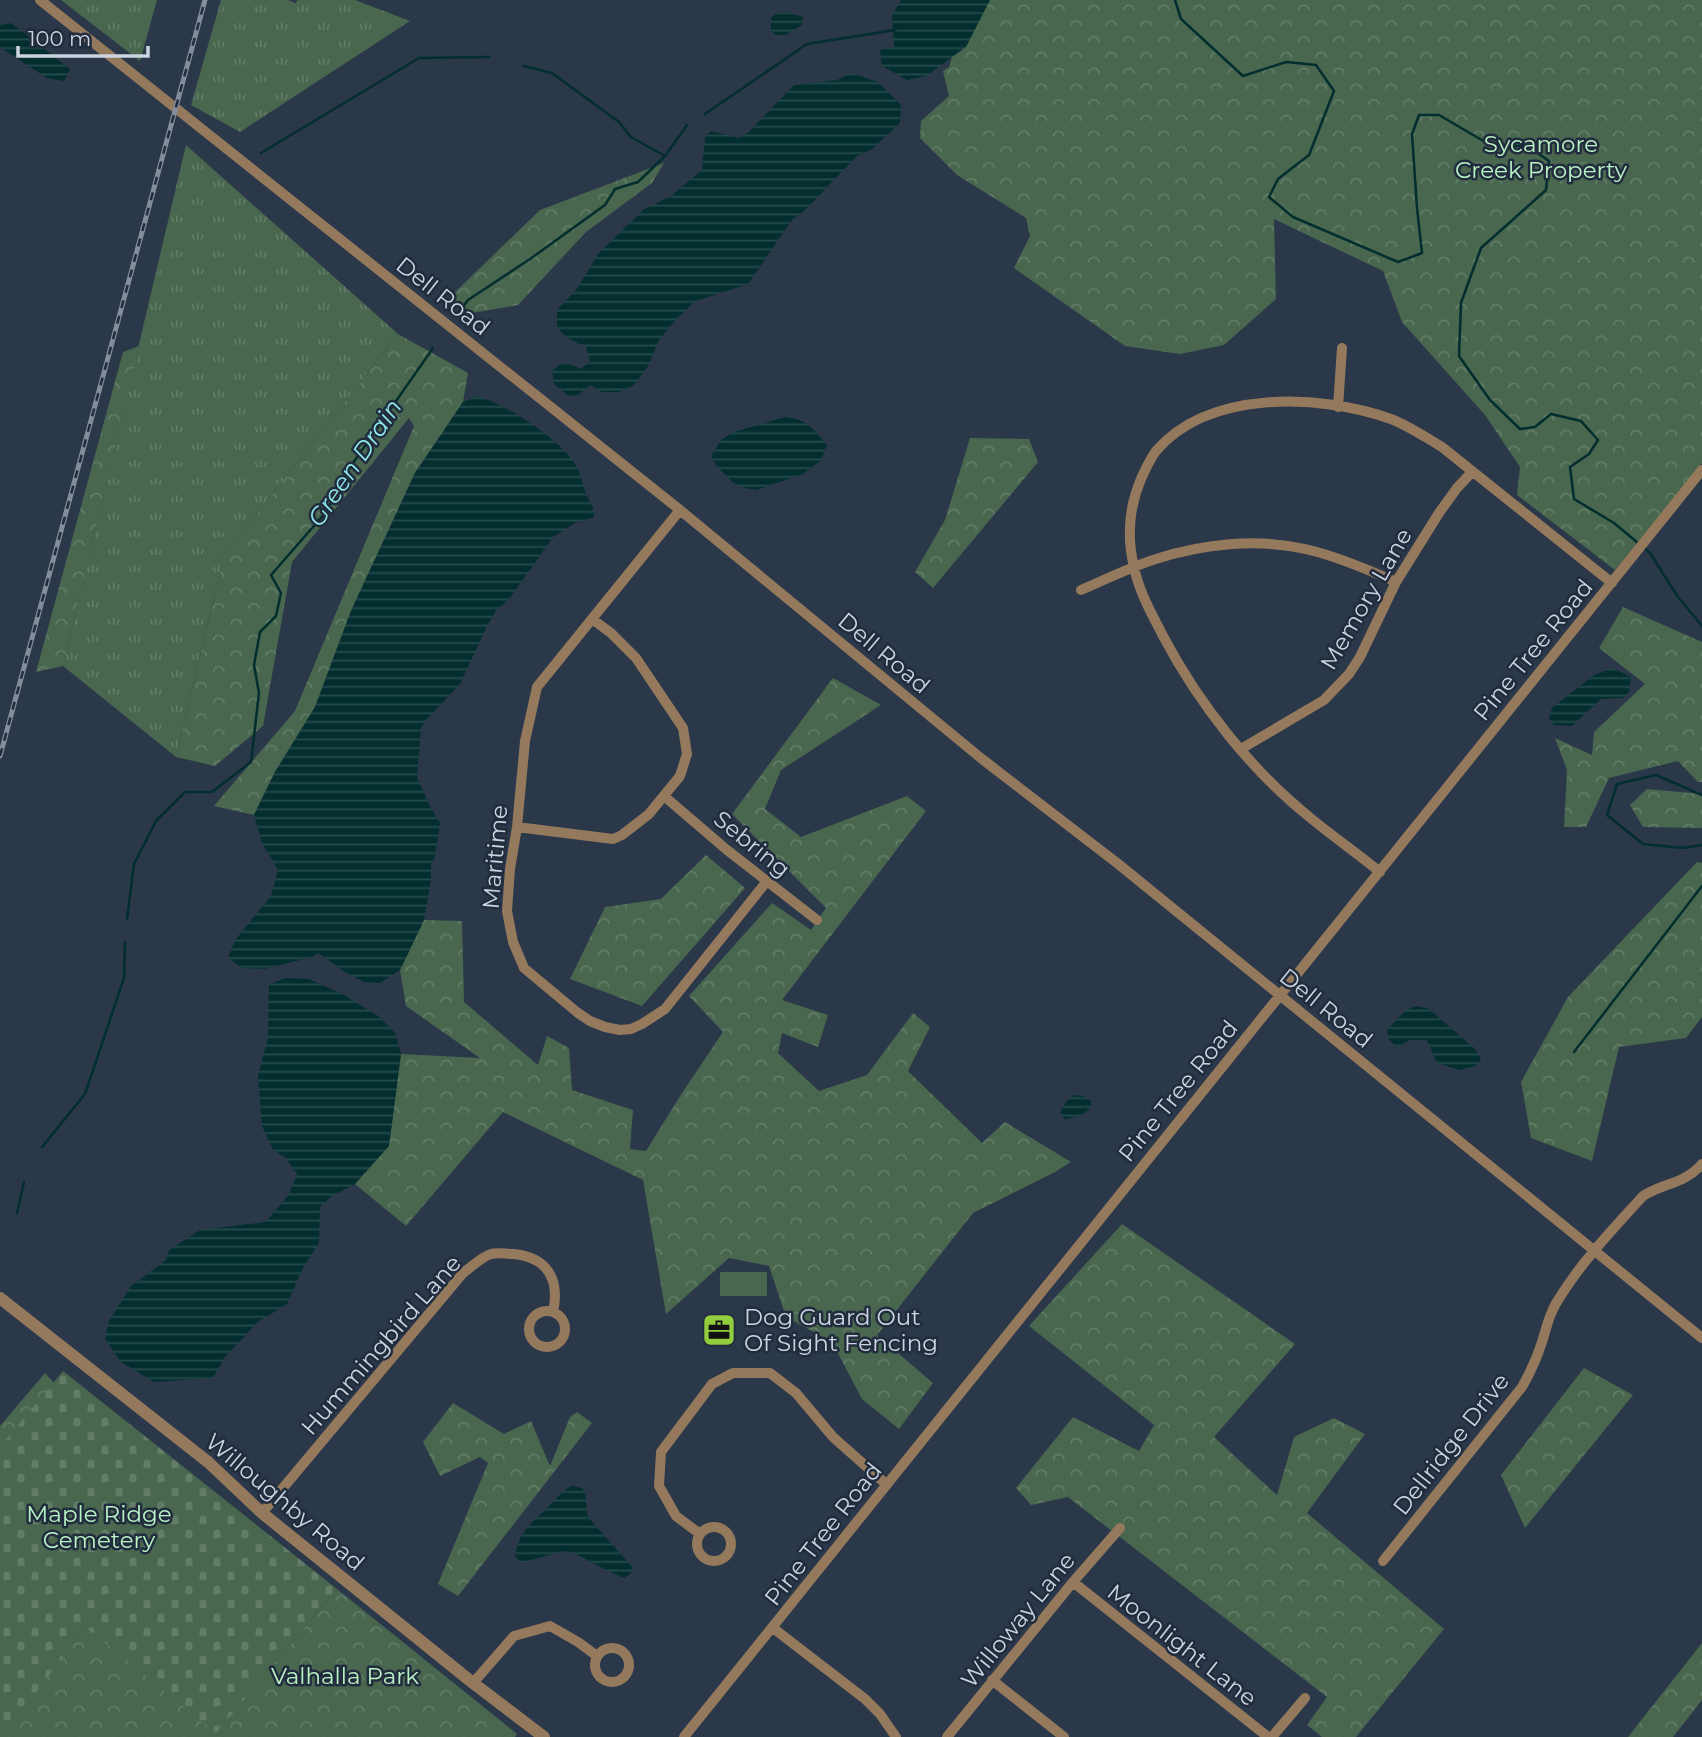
<svg xmlns="http://www.w3.org/2000/svg" width="1702" height="1737" viewBox="0 0 1702 1737" font-family="Montserrat,sans-serif">
<style>
.grass{fill:url(#grass-tufts)}
.forest{fill:url(#forest-crowns)}
.cemetery{fill:url(#cemetery-stones)}
.pitch{fill:#48674e}
.water{fill:url(#water-rules)}
.lines{fill:none;stroke-linecap:round;stroke-linejoin:round}
.stream{stroke:#032e2f;stroke-width:2.5}
.minor{stroke:#94795d;stroke-width:10}
.tertiary{stroke:#94795d;stroke-width:12}
.rail-casing{stroke:#838d9b;stroke-width:5}
.rail{stroke:#212d3e;stroke-width:2.5;stroke-dasharray:8;stroke-linecap:butt}
.labels{text-anchor:middle;stroke-width:5;stroke-linejoin:round;paint-order:stroke}
.park-label{font-size:23px;fill:#b9f2c3;stroke:#212d3e}
.street-label{font-size:23px;fill:#ccd4df;stroke:#212d3e}
.poi-label{font-size:23px;fill:#ccd4df;stroke:#212d3e;text-anchor:start}
.water-label{font-size:24px;font-style:italic;fill:#90eaeb;stroke:#212d3e}
</style>
<defs>
<pattern id="grass-tufts" width="24" height="20" patternUnits="userSpaceOnUse" patternTransform="scale(1.75)"><rect width="24" height="20" fill="#48674e"/><path d="M3 7l-1-3M5 7V3M7 7l1-3M15 17l-1-3M17 17v-4M19 17l1-3" fill="none" stroke="#617c67"/></pattern>
<pattern id="forest-crowns" width="20" height="18" patternUnits="userSpaceOnUse" patternTransform="scale(1.75)"><rect width="20" height="18" fill="#48674e"/><path d="M2 6a3 3 0 1 1 6 0M12 15a3 3 0 1 1 6 0" fill="none" stroke="#617c67"/></pattern>
<pattern id="cemetery-stones" width="16" height="16" patternUnits="userSpaceOnUse" patternTransform="scale(1.75)"><rect width="16" height="16" fill="#48674e"/><path d="M2 7V4a2 2 0 0 1 4 0v3zM10 15v-3a2 2 0 0 1 4 0v3z" fill="#617c67"/></pattern>
<pattern id="water-rules" width="6" height="5" patternUnits="userSpaceOnUse" patternTransform="scale(1.75)"><rect width="6" height="5" fill="#032e2f"/><path d="M0 2.5h6" fill="none" stroke="#274b4d"/></pattern>
</defs>
<rect width="100%" height="100%" fill="#2a3849"/>
<!-- grass -->
<path class="grass" d="M61 0H157L140 61Z
M221 0H288L295 3 298 0H355L410 21 240 132 191 105Z
M186 145 398 334 224 555 176 757 63 666Z"/>
<!-- forest -->
<path class="forest" d="M969 0H1702V463L1615 570 1517 495 1520 467 1485 415 1402 322 1383 271 1274 219 1276 299 1224 345 1180 354 1125 346 1014 268 1030 236 1026 218 957 175 920 138 921 121 949 96 943 71 949 67Z
M664 163 652 183 586 232 518 305 466 314 449 298 540 210Z
M398 334 468 373 463 402 415 473 351 611 315 707 275 772 254 815 214 806 295 711 414 426 409 418 292 562 263 726 215 766 176 757 224 555Z
M139 346 63 666 36 672 123 352Z
M970 438 1029 439 1038 462 933 588 915 572 945 520Z
M1623 607 1702 642V782H1698L1678 761 1609 778 1586 827H1564L1567 770 1555 738 1592 755 1594 732 1645 684 1599 648Z
M833 678 881 705 781 770 765 809 801 837 907 796 926 811 782 1000 828 1015 818 1047 782 1033 778 1053 819 1091 867 1075 913 1013 930 1027 908 1071 982 1143 1005 1122 1071 1162 1053 1173 973 1213 877 1335 933 1383 899 1429 862 1399 832 1342 786 1317 769 1266 729 1258 666 1314 643 1180 503 1112 406 1226 355 1184 389 1145 401 1054 480 1058 406 1006 400 970 424 920 462 921 464 1002 538 1065 547 1036 569 1048 572 1090 633 1110 630 1149 646 1151 682 1093 723 1032 689 996 772 903 811 930 826 908 732 814Z
M1647 789 1702 794V828L1643 827 1630 805Z
M706 855 745 888 642 1006 570 979 605 907 661 899Z
M1697 862 1702 863V1017L1686 1038 1619 1047 1592 1161 1531 1138 1521 1082 1568 997Z
M1122 1224 1295 1344 1214 1437 1277 1495 1294 1437 1334 1418 1365 1434 1307 1513 1444 1629 1356 1737H1322L1307 1725 1327 1697 1068 1497 1031 1505 1016 1488 1073 1417 1139 1451 1154 1425 1029 1326Z
M1584 1368 1633 1395 1525 1528 1501 1475Z
M45 1373 68 1398 0 1488V1426Z
M453 1403 504 1434 531 1421 550 1466 570 1417 577 1412 592 1423 458 1596 438 1584 488 1463 480 1457 440 1476 423 1442Z
M337 1589 517 1734 515 1737H0V1729L70 1647 86 1627 273 1665Z
M1702 1643V1700L1673 1737H1628Z"/>
<!-- cemetery -->
<path class="cemetery" d="M63 1371 337 1589 216 1733 86 1627 2 1737H0V1447Z"/>
<!-- pitch -->
<path class="pitch" d="M720 1272H767V1296H720Z"/>
<!-- water -->
<path class="water" d="M901 0H990L966 47 926 76 907 80 882 66 880 50 894 47 892 15Z
M787 12 803 17 802 25 786 35H776L771 30V18L776 13Z
M11 23 70 69 64 81 47 78 0 47V25Z
M851 73 878 82 901 105 900 123 872 149 857 156 804 211 792 220 748 284 696 301 678 317 659 340 648 366 633 386 618 392H602L590 385 578 395 568 396 554 384 552 371 560 364H570L581 369 590 361 586 347 567 338 557 328V310L576 290 599 253 643 210 671 196 702 170 705 137 711 131 738 138 748 133 794 85 837 80Z
M477 396C507 405 554 435 573 461 580 470 582 481 585 491 588 501 595 506 594 517L575 523 553 537 510 598 496 611 487 626 460 684 426 720 421 728 417 777 430 806 440 823 435 856 431 865V880L424 920 400 970 380 983 364 982 345 972 318 953 312 957 265 969 241 968 228 957 236 939 271 896 278 870 262 843 254 815 275 772 315 707 351 611 415 473 463 402Z
M785 417C806 419 814 429 827 445L821 460 803 474 756 490 745 488 732 482 716 465 711 456 721 440 734 432Z
M1613 668 1631 677 1629 692 1623 698 1601 699 1572 726 1554 725 1549 719 1552 708 1594 675Z
M285 978 309 979 344 995 378 1016 395 1033 401 1054 389 1146 355 1184 332 1196 320 1207 319 1243 303 1268 287 1304 258 1322 225 1357 213 1378 154 1382 121 1362 105 1339 109 1321 131 1286 166 1260 169 1250 200 1230 266 1222 289 1194 297 1174 286 1158 273 1150 262 1126 258 1076 268 1037 269 985Z
M1416 1006 1429 1009 1475 1049 1481 1059 1476 1066 1459 1070 1437 1063 1427 1040H1410L1397 1047 1389 1040 1387 1030 1406 1010Z
M1074 1095 1083 1096 1091 1101V1107C1085 1115 1075 1118 1065 1119L1061 1116V1110L1066 1102Z
M571 1486C595 1487 581 1503 589 1518L633 1568 630 1574 624 1578 604 1569 574 1553 563 1551 525 1562H521L515 1556C519 1530 533 1522 550 1505 557 1498 562 1491 571 1486Z"/>
<g class="lines">
<!-- stream -->
<path class="stream" d="M1175 0 1181 19 1243 76 1286 62 1316 65 1334 91 1309 155 1278 179 1269 197 1293 217 1398 262 1422 253 1417 208 1412 134 1419 115H1439L1492 146H1527L1549 161 1546 190 1481 248 1461 303 1459 356 1490 400 1520 429 1535 427 1551 414 1581 421 1598 440 1589 454 1570 467 1574 499 1614 523 1638 543
M523 66 552 73 619 122 631 137 665 156
M705 114 807 44 895 30
M261 153 419 58 489 57
M458 313 468 300 530 259 605 205 615 189 638 182 665 156 687 125
M1643 547 1650 553 1678 597 1702 626
M1702 795 1656 775 1617 784 1607 815 1643 844 1683 848 1702 845
M127 919 134 864 156 821 185 792H212L251 762 259 693 254 665 260 632 276 616 281 593 271 575 327 511 346 473 433 348
M1574 1052 1702 886
M42 1147 85 1094 124 978 125 942
M17 1213 24 1182"/>
<!-- minor -->
<path class="minor" d="M40 0 680 510 982 759 1117 863 1702 1338
M1338 407 1342 348
M680 510 537 687 525 741 517 827 510 869 507 911 513 942 524 968 578 1013 590 1021 605 1027 620 1030 631 1029 642 1024 665 1009 767 881
M1081 590C1105 580 1130 567 1156 559 1202 544 1257 538 1305 549 1333 555 1369 570 1396 582
M1241 749 1324 700 1349 674 1360 657 1396 582 1439 513 1457 488 1472 472
M664 796 727 850 817 920
M517 827 613 839 622 835 649 814 680 776 687 754 683 728 636 658 611 633 592 619
M1380 872C1358 854 1335 838 1313 820 1252 772 1199 704 1163 636 1152 614 1139 592 1134 567 1127 538 1129 507 1141 479 1145 470 1150 459 1156 451 1209 389 1321 394 1391 419 1409 426 1425 437 1442 447L1612 583
M529 1329a18 18 0 1 1 36 0a18 18 0 1 1-36 0Z
M262 1513 463 1273C472 1267 481 1257 491 1254 496 1252 507 1254 513 1254 548 1257 560 1280 553 1312
M697 1544a17 17 0 1 1 34 0a17 17 0 1 1-34 0Z
M700 1534 676 1516 659 1486 661 1452 712 1384 733 1373H770L796 1393 833 1437 886 1484
M1383 1561 1522 1387C1530 1373 1537 1358 1542 1342 1547 1326 1550 1311 1560 1297 1583 1260 1614 1228 1643 1196 1665 1182 1683 1185 1702 1164
M1073 1582 1268 1737
M773 1628 865 1699 880 1714 896 1737
M595 1665a17 17 0 1 1 34 0a17 17 0 1 1-34 0Z
M992 1680 1064 1737
M473 1683 514 1636 550 1626 578 1642 597 1656
M684 1737 1702 470
M947 1737 1073 1582 1120 1528
M1272 1737 1305 1698"/>
<!-- tertiary -->
<path class="tertiary" d="M0 1298 208 1462 262 1513 473 1683 544 1737"/>
<defs>
<path id="rail" d="M0 756 205 0"/>
</defs>
<!-- rail casing -->
<use href="#rail" class="rail-casing"/>
<!-- rail -->
<use href="#rail" class="rail"/>
</g>
<!-- icons -->
<defs>
<symbol id="office-square" viewBox="-11 -11 22 22"><rect x="-9" y="-9" width="18" height="18" rx="4" fill="#92cd3e" stroke="#212d3e"/><path d="M-6-3h4V-5.5h4V-3h4V5H-6ZM-1-4.5V-3h2v-1.5ZM-6 0V1H6V0Z" fill="#111"/></symbol>
</defs>
<g fill-rule="evenodd">
<use href="#office-square" x="700" y="1311" width="38" height="38"/>
</g>
<g class="labels">
<!-- park labels -->
<g class="park-label">
<text x="1541" y="152">Sycamore<tspan x="1541" dy="26">Creek Property</tspan></text>
<text x="99" y="1522">Maple Ridge<tspan x="99" dy="26">Cemetery</tspan></text>
<text x="345" y="1684">Valhalla Park</text>
</g>
<!-- street labels -->
<g class="street-label">
<text transform="translate(443 296) rotate(38)" y="8">Dell Road</text>
<text transform="translate(1366 599) rotate(-60)" y="8">Memory Lane</text>
<text transform="translate(1533 650) rotate(-51)" y="8">Pine Tree Road</text>
<text transform="translate(884 653) rotate(40)" y="8">Dell Road</text>
<text transform="translate(752 844) rotate(39)" y="8">Sebring</text>
<text transform="translate(495 857) rotate(-85)" y="8">Maritime</text>
<text transform="translate(1326 1008) rotate(39)" y="8">Dell Road</text>
<text transform="translate(1178 1091) rotate(-51)" y="8">Pine Tree Road</text>
<text transform="translate(381 1345) rotate(-49)" y="8">Hummingbird Lane</text>
<text transform="translate(1451 1444) rotate(-52)" y="8">Dellridge Drive</text>
<text transform="translate(285 1502) rotate(40)" y="8">Willoughby Road</text>
<text transform="translate(823 1534) rotate(-52)" y="8">Pine Tree Road</text>
<text transform="translate(1018 1620) rotate(-51)" y="8">Willoway Lane</text>
<text transform="translate(1182 1645) rotate(38)" y="8">Moonlight Lane</text>
</g>
<!-- poi labels -->
<g class="poi-label">
<text x="744" y="1325">Dog Guard Out<tspan x="744" dy="26">Of Sight Fencing</tspan></text>
</g>
<!-- water labels -->
<g class="water-label">
<text transform="translate(355 463) rotate(-56)" y="8">Green Drain</text>
</g>
</g>
<!-- scale -->
<path d="M18 46v10h130v-10" fill="none" stroke="#ccd4df" stroke-width="3.5"/>
<text x="28" y="46" font-size="21" fill="#ccd4df" stroke="#212d3e" stroke-width="5" paint-order="stroke">100 m</text>
</svg>
